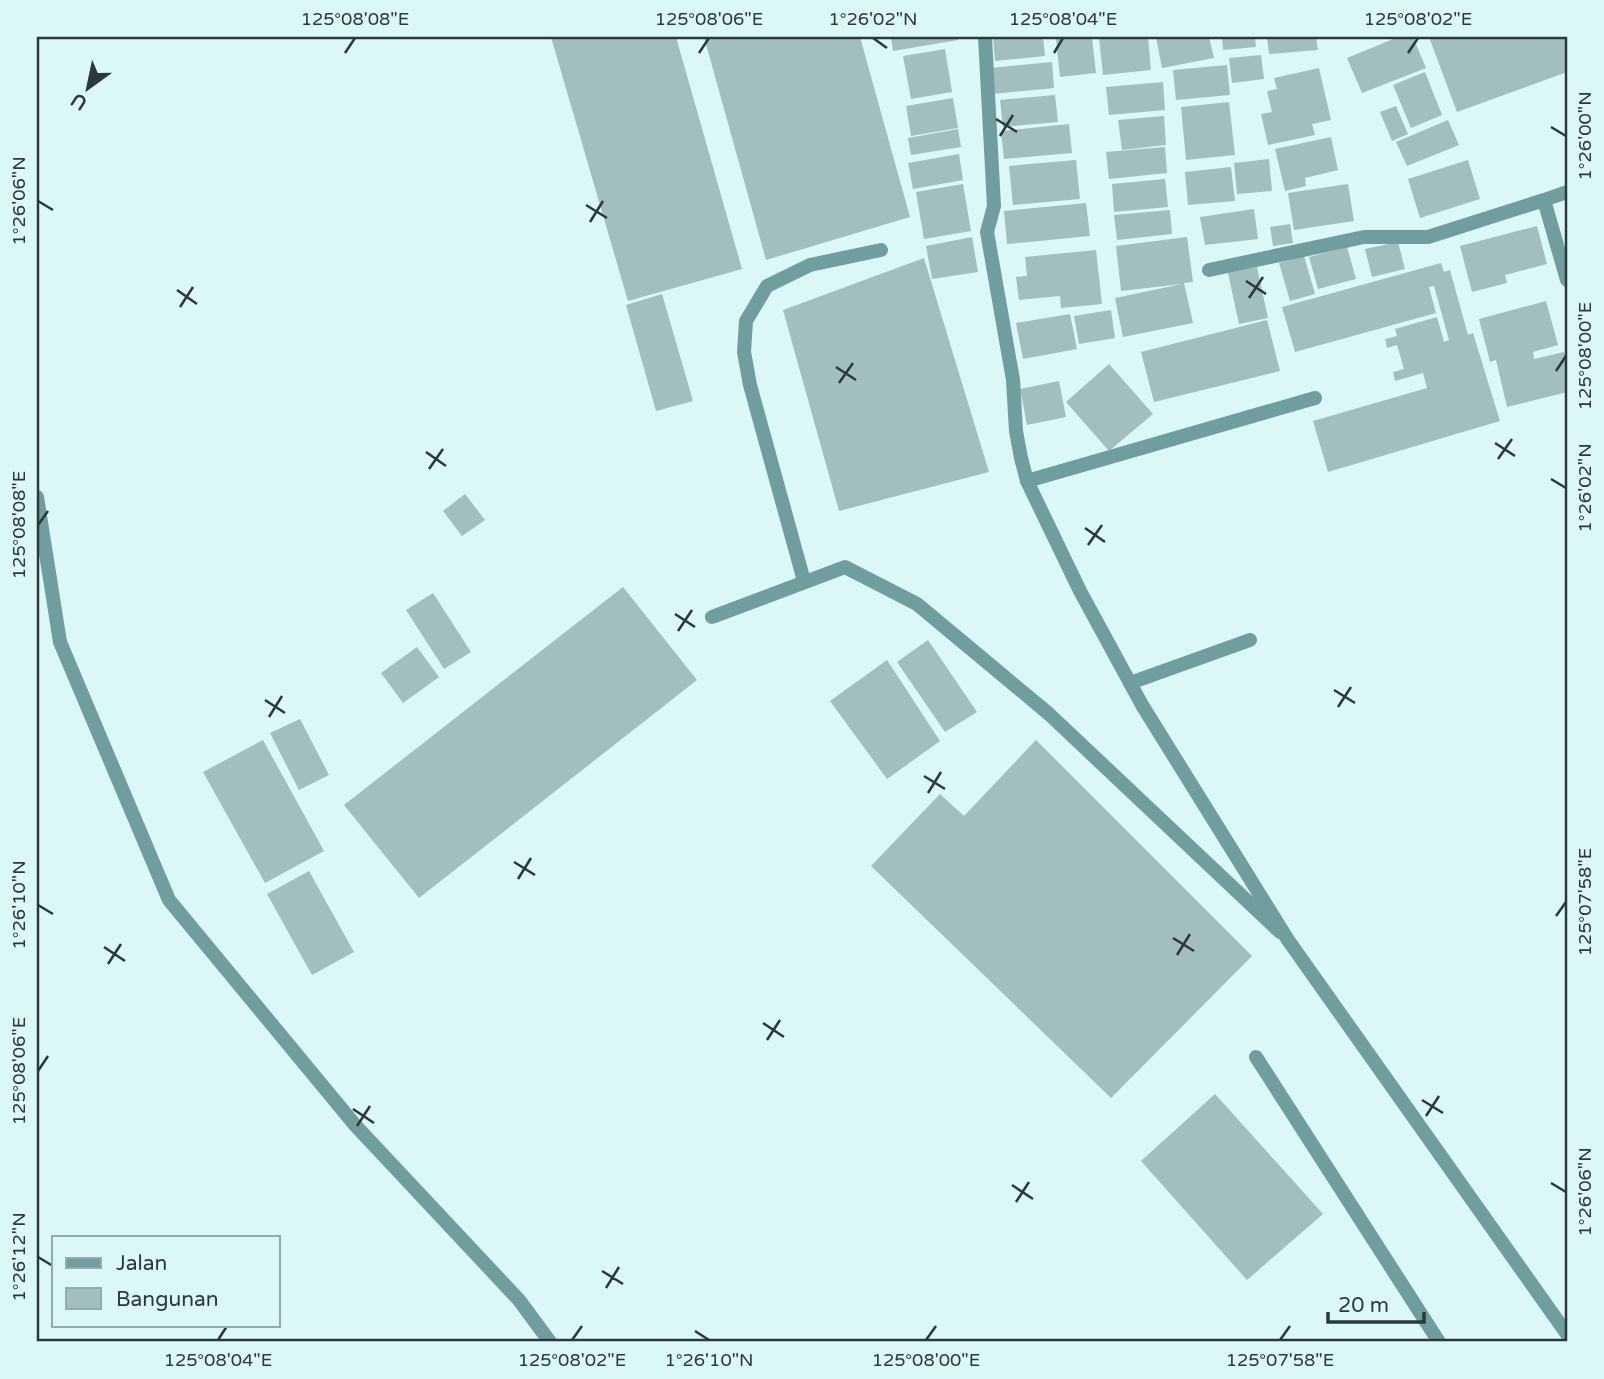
<svg xmlns="http://www.w3.org/2000/svg" width="1604" height="1379" viewBox="0 0 1604 1379" font-family="'Varela Round',sans-serif">
<style>
.building{fill:#a2bebe}
.lines{fill:none;stroke-linecap:round;stroke-linejoin:round}
.lane{stroke:#709e9e;stroke-width:14}
.street{stroke:#709e9e;stroke-width:14}
.ticks{fill:none;stroke:#2d3939;stroke-width:2.5}
.neatline{fill:none;stroke:#2d3939;stroke-width:2.5}
.ticks-label{font-size:18px;text-anchor:middle;fill:#2d3939}
</style>
<rect width="100%" height="100%" fill="#dbf7f7"/>
<!-- building -->
<path class="building" d="M551 37H676L742 269 628 301Z
M704 37H860L910 217 766 260Z
M891 37H958V40L893 51Z
M993 37H1043L1045 56 995 61Z
M1092 37 1096 73 1060 77 1056 39Z
M1112 37H1148L1151 70 1103 75 1099 38Z
M1156 37H1209L1214 58 1162 68Z
M1222 37H1255L1256 47 1223 50Z
M1267 37H1316L1318 50 1269 54Z
M1398 37H1413L1426 68 1362 93 1347 58Z
M1429 37H1567V72L1457 112Z
M945 49 952 92 911 99 903 56Z
M1261 55 1264 79 1232 83 1229 58Z
M1052 62 1054 88 992 94 990 68Z
M1227 65 1230 95 1176 100 1173 70Z
M1319 68 1331 120 1312 124 1315 135 1268 145 1261 114 1272 112 1267 91 1277 89 1274 78Z
M1425 72 1442 115 1411 128 1393 85Z
M1163 82 1165 110 1109 115 1106 87Z
M1055 95 1058 122 1003 127 1000 100Z
M953 98 958 128 911 136 906 106Z
M1229 102 1235 155 1186 160 1181 107Z
M1396 106 1408 134 1392 141 1380 112Z
M1164 116 1166 145 1122 150 1118 120Z
M1448 120 1459 145 1407 166 1396 142Z
M1069 124 1072 153 1004 159 1001 131Z
M958 129 961 147 911 155 908 138Z
M1331 137 1338 170 1305 178 1306 186 1285 191 1275 149Z
M1165 147 1167 173 1109 179 1106 152Z
M959 154 963 180 913 189 908 163Z
M1269 159 1272 191 1237 194 1234 163Z
M1076 160 1080 199 1013 205 1009 166Z
M1468 160 1480 199 1420 218 1408 179Z
M1231 167 1235 201 1188 205 1185 172Z
M1165 179 1168 207 1114 212 1112 184Z
M963 184 971 231 924 239 916 192Z
M1348 184 1354 221 1294 230 1288 193Z
M1086 203 1090 236 1007 244 1004 211Z
M1254 209 1258 239 1205 245 1200 217Z
M1170 210 1172 234 1117 240 1114 215Z
M1290 224 1293 243 1273 246 1270 227Z
M1537 226 1547 264 1505 275 1507 283 1472 292 1460 246Z
M972 237 978 272 932 279 926 246Z
M1187 237 1193 282 1184 283 1193 323 1123 337 1115 298 1182 284 1121 291 1116 246Z
M1398 242 1405 269 1372 277 1365 249Z
M1347 247 1356 279 1318 289 1309 257Z
M1096 250 1102 304 1061 308 1060 296 1019 300 1016 277 1027 276 1025 257Z
M1304 256 1315 294 1290 301 1279 263Z
M924 258 989 472 839 511 783 310Z
M1441 263 1444 272 1450 270 1468 335 1473 333 1500 421 1328 472 1313 421 1427 388 1423 373 1395 381 1393 372 1404 369 1397 345 1387 348 1385 339 1397 336 1395 329 1437 317 1444 342 1449 340 1434 286 1429 287 1436 313 1295 352 1282 307Z
M1257 267 1268 318 1239 324 1228 273Z
M662 294 693 401 656 411 626 305Z
M1546 301 1558 345 1533 352 1534 359 1564 352 1567 364V392L1507 407 1496 360 1490 362 1479 319Z
M1111 310 1115 338 1079 344 1074 316Z
M1070 314 1077 349 1023 359 1016 323Z
M1267 320 1280 371 1154 402 1141 352Z
M1109 364 1153 414 1109 451 1066 402Z
M1059 381 1066 417 1027 425 1020 389Z
M465 494 485 520 462 536 443 511Z
M623 587 697 680 419 898 344 805Z
M433 593 471 652 444 669 406 610Z
M928 640 977 712 945 732 897 662Z
M417 647 439 677 403 703 381 673Z
M887 660 940 741 887 779 830 701Z
M300 719 329 775 299 790 270 733Z
M263 740 324 851 265 883 203 772Z
M1036 740 1252 956 1111 1098 871 866 940 794 964 816Z
M309 871 354 952 312 975 267 894Z
M1215 1094 1323 1214 1247 1280 1141 1161Z"/>
<g class="lines">
<!-- lane -->
<path class="lane" d="M1027 481 1315 398
M37 497 60 642 169 900 355 1125 519 1300 550 1342
M804 581 750 385 744 352 746 321 767 286 810 265 881 250
M712 617 845 567 917 604 1049 714 1280 932
M1130 683 1250 640
M1256 1057 1439 1342"/>
<!-- street -->
<path class="street" d="M985 37 994 206 987 232 1013 380 1016 431 1021 458 1027 481 1080 591 1142 705 1288 940 1567 1334
M1567 192 1544 200 1567 280
M1209 270 1364 237H1428L1544 200"/>
</g>
<!-- ticks -->
<path class="ticks" d="M873 38 887 48M345 53 355 38M699 53 709 38M1054 53 1063 38M1408 53 1418 38M996 119 1017 132M1551 127 1566 136M1000 136 1013 115M38 201 53 210M586 205 607 218M590 222 603 201M1246 281 1266 294M177 290 197 304M1249 298 1263 277M180 307 193 287M836 367 856 380M1556 371 1566 356M839 383 853 363M1495 443 1515 456M426 452 446 466M1498 459 1512 439M429 469 443 449M1551 479 1566 488M38 525 48 511M1085 528 1105 542M1088 545 1102 525M675 614 695 627M678 631 692 610M1334 690 1355 703M265 700 285 713M1338 707 1351 687M269 717 282 696M924 776 945 789M928 793 941 772M514 862 535 875M518 879 531 858M38 905 53 914M1556 916 1566 902M1173 938 1194 951M104 947 125 961M1177 955 1190 934M108 964 121 944M763 1023 784 1037M767 1040 780 1020M38 1071 48 1056M1422 1100 1443 1113M353 1109 374 1123M1426 1116 1439 1096M357 1126 370 1106M1551 1183 1566 1192M1012 1185 1033 1199M1016 1202 1029 1182M38 1257 53 1266M602 1271 623 1284M606 1288 619 1267M695 1331 709 1340M218 1340 227 1326M572 1340 582 1326M926 1340 936 1326M1280 1340 1290 1326"/>
<!-- border -->
<rect width="1604" height="1379" fill="none" stroke="#dbf7f7" stroke-width="77"/>
<!-- legend -->
<rect x="52" y="1236" width="228" height="91" fill="#dbf7f7" stroke="#95abab" stroke-width="2"/>
<rect x="66" y="1258" width="35" height="10" fill="#709e9e" stroke="#95abab" stroke-width="2"/>
<text x="116" y="1270" font-size="21" fill="#2d3939">Jalan</text>
<rect x="66" y="1288" width="35" height="21" fill="#a2bebe" stroke="#95abab" stroke-width="2"/>
<text x="116" y="1306" font-size="21" fill="#2d3939">Bangunan</text>
<!-- north arrow -->
<g transform="translate(88 88) rotate(213)" stroke="#dbf7f7" stroke-width="5" paint-order="stroke">
<path d="M0-5L12 26L0 18L-12 26Z" fill="#2d3939"/>
<text y="-10" font-size="19" font-weight="bold" text-anchor="middle" fill="#2d3939">U</text>
</g>
<!-- scale -->
<path d="M1328 1312v10h96v-10" fill="none" stroke="#2d3939" stroke-width="3.5"/>
<text x="1338" y="1312" font-size="21" fill="#2d3939" stroke="#dbf7f7" stroke-width="5" paint-order="stroke">20 m</text>
<rect x="38" y="38" width="1528" height="1302" class="neatline"/>
<g class="ticks-label">
<text x="355" y="25">125°08'08"E</text>
<text x="709" y="25">125°08'06"E</text>
<text x="873" y="25">1°26'02"N</text>
<text x="1063" y="25">125°08'04"E</text>
<text x="1418" y="25">125°08'02"E</text>
<text transform="translate(1585 136) rotate(-90)" y="6">1°26'00"N</text>
<text transform="translate(19 201) rotate(-90)" y="6">1°26'06"N</text>
<text transform="translate(1585 356) rotate(-90)" y="6">125°08'00"E</text>
<text transform="translate(1585 488) rotate(-90)" y="6">1°26'02"N</text>
<text transform="translate(19 525) rotate(-90)" y="6">125°08'08"E</text>
<text transform="translate(1585 902) rotate(-90)" y="6">125°07'58"E</text>
<text transform="translate(19 905) rotate(-90)" y="6">1°26'10"N</text>
<text transform="translate(19 1071) rotate(-90)" y="6">125°08'06"E</text>
<text transform="translate(1585 1192) rotate(-90)" y="6">1°26'06"N</text>
<text transform="translate(19 1257) rotate(-90)" y="6">1°26'12"N</text>
<text x="218" y="1366">125°08'04"E</text>
<text x="572" y="1366">125°08'02"E</text>
<text x="709" y="1366">1°26'10"N</text>
<text x="926" y="1366">125°08'00"E</text>
<text x="1280" y="1366">125°07'58"E</text>
</g>
</svg>
